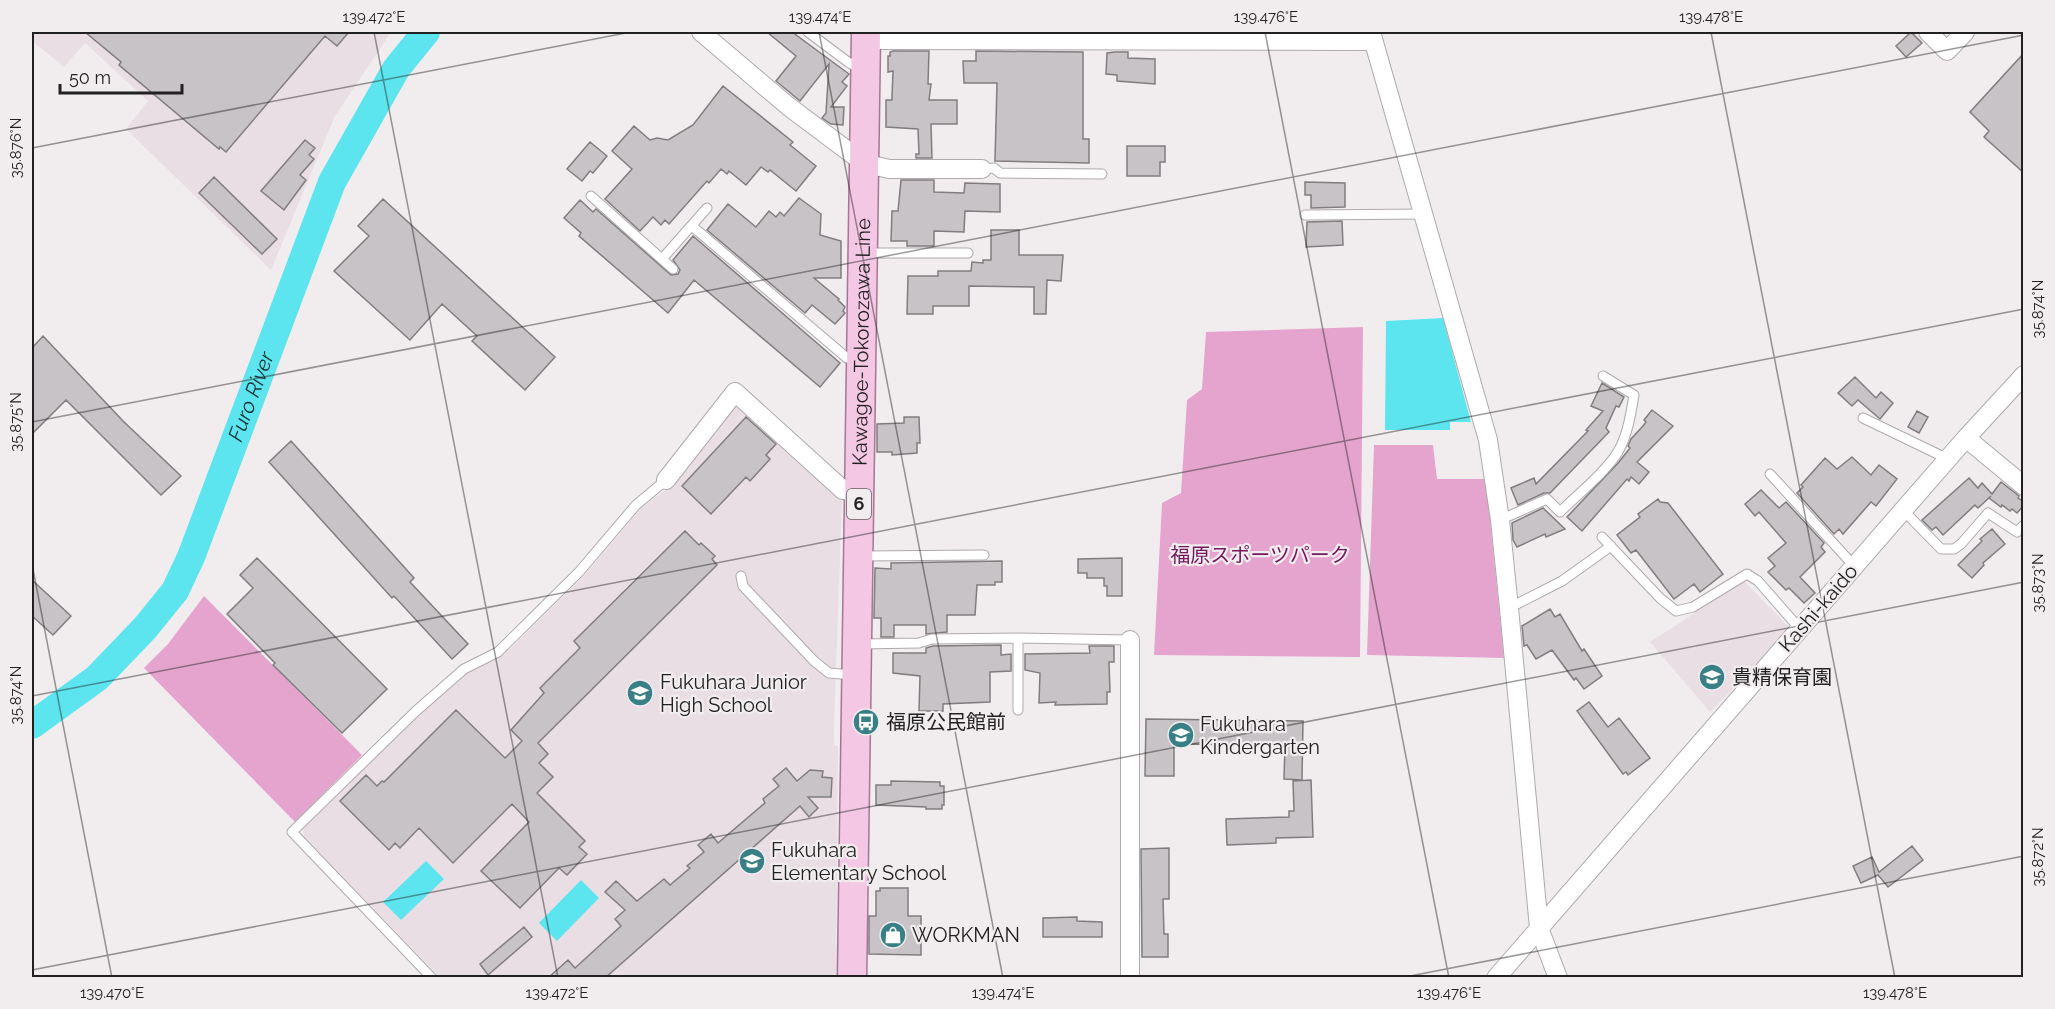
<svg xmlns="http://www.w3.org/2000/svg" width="2055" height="1009" viewBox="0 0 2055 1009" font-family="Raleway,'Noto Sans JP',sans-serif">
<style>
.built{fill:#eadee5}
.green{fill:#e5a4ce}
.water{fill:#5de5ef}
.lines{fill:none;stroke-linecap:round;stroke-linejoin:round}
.river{stroke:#5de5ef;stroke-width:28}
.building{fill:#c8c3c6;stroke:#817d7f;stroke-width:1.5}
.lane-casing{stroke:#aea9ac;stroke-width:11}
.street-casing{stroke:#aea9ac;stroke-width:20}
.primary-casing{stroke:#a57694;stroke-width:31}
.lane{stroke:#fff;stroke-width:9}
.street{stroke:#fff;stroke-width:18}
.primary{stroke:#f4c8e4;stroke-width:28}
.ticks{fill:none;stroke:#222122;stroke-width:1.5;stroke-opacity:0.45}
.labels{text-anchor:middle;stroke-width:4.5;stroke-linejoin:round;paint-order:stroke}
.shield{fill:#f1edef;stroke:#605e60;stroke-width:1.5}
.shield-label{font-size:18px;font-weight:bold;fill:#222122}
.street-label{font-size:20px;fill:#222122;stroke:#f1edef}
.park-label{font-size:20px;fill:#75175d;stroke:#f1edef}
.poi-label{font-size:20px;fill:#222122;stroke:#f1edef;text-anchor:start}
.water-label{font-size:21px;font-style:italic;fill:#193032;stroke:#f1edef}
.neatline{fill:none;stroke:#222122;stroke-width:2}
.ticks-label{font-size:15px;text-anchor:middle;fill:#222122}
</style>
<rect width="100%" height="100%" fill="#f1edef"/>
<!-- built -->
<path class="built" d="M32 32H391L335 116 271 270 126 129 148 101 85 43 64 67 32 41Z
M734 405H741L842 499 834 728V745L838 746 836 977H440L304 837 303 829 422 712 468 672 504 655 583 577 642 507 673 485Z
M1744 581 1792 630 1710 712 1650 642Z"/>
<!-- green -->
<path class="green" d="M1363 327 1360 657 1154 655 1162 503 1181 493 1187 400 1202 389 1206 332Z
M1374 445H1433L1437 479H1486L1504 658 1367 655Z
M204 596 362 755 295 822 144 668 168 644Z"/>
<!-- water -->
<path class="water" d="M1443 318 1471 422H1450V430H1385L1386 321Z
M426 861 444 879 401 920 383 902Z
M581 880 599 898 557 941 539 923Z"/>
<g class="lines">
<!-- river -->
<path class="river" id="s1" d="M32 725 97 678 145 628 175 591 191 557 332 182 396 69 426 32"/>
</g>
<!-- building -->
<path class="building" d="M85 32H349L337 46 325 36 226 152 220 147 219 149 119 65 121 62Z
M767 32H792L849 74 842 82 847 86 831 107H844L843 125 831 124 822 118 826 113 829 64 800 101 776 81 796 56Z
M1911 32 1922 43 1906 57 1896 46Z
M929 51 928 84H931L929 100H957V124H931L932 158H916V154H919L918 129 886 127V100H892V97L893 71 888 72V56H890V52L893 51Z
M976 51 1083 52V139H1089V163L995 161 997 83H964L963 61H976Z
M1115 52H1128V58L1155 59V84L1117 81V75L1106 74 1107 53Z
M2024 53V173L1984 137 1989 131 1970 112Z
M723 86 793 142 790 145 816 166 796 191 770 170 768 172 761 167 746 185 729 171 727 174 721 169 709 183 707 181 669 224 665 220 661 225 653 217 640 231 605 199 632 169 612 151 634 126 650 140 657 138 668 140 693 125Z
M305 140 315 148 309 155 314 159 300 175 306 180 284 210 261 191Z
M590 142 607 156 593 173 590 171 582 181 567 169Z
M1127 146H1165V162H1160V176H1127Z
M214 177 277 239 262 254 199 193Z
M901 180H934V192L964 193 965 183 1000 184V212L965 211 964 232 934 231V246H907V241H891L892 211H898Z
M1305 182 1345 183V207L1311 208V195H1305Z
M799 198 821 214 820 235 841 241V278H814L839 299 838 300 845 307 843 311 845 313 835 324 812 305 805 313 707 230 728 204 756 227 769 211 776 217 780 212 784 216Z
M383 199 555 357 525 390 472 341 477 336 442 304 410 340 334 271 369 236 358 226Z
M580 200 593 212 596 209 671 275 678 274 680 270 673 260 693 236 840 363 820 387 694 280 668 313 579 236 581 233 564 218Z
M1342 221 1343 245 1306 247 1307 222Z
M991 230H1019V255H1063L1061 281 1047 280 1046 314H1034V287L969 286V306H933V314H907L908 276H938V271H971L972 262 983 263V260H991Z
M43 336 123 421 181 476 161 495 66 400 32 434V348Z
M1855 377 1876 398 1881 392 1893 403 1880 419 1858 400 1852 406 1838 393Z
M1602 383 1624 397 1619 407 1616 406 1606 428 1609 432 1550 493H1544L1518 505 1511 488 1534 478 1536 484 1588 431 1586 430 1603 411 1591 406Z
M1652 410 1673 426 1637 462 1649 472 1639 484 1631 477 1629 481 1627 479 1582 531 1567 517 1619 462 1630 448 1628 446 1631 439 1643 426 1646 422 1644 420Z
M1917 411 1928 417 1919 433 1908 427Z
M746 417 776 444 766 455 770 459 750 481 746 477 711 514 682 486Z
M904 417H919L920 443H917V453L892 455V452H877V424L904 423Z
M291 441 414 578 410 582 468 644 452 659 394 596 392 598 269 462Z
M1852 457 1871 475 1879 465 1897 479 1876 506 1871 502 1843 534 1839 529 1834 534 1797 493 1803 487 1801 485 1825 458 1837 469Z
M1969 478 1978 488 1982 483 1992 494 2001 482 2019 496 2018 498 2024 502V505L2017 513 2012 509 2010 511 2002 505 2001 507 1989 498 1991 496 1978 508 1975 505 1943 535 1936 527 1932 530 1922 520Z
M1761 490 1779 508 1786 502 1824 543 1821 547 1825 552 1800 577 1815 593 1804 603 1789 588 1786 590 1768 572 1775 566 1768 558 1786 543 1759 512 1755 516 1745 504Z
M1658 499 1660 502 1668 503 1723 574 1700 592 1694 584 1674 599 1636 550 1631 553 1617 535 1640 517 1638 514Z
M1543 508 1565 529 1546 537 1545 534 1517 547 1513 540 1512 523Z
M1992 529 2005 544 1983 563 1984 565 1972 578 1958 565 1982 541 1980 539Z
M685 531 699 545 701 543 715 556 712 559 717 565 538 743 548 754 539 763 553 777 537 793 585 841 579 847 587 854 567 875 559 868 520 908 481 871 529 822 512 804 453 863 419 828 400 848 395 843 389 850 340 801 366 775 377 786 382 781 384 782 456 710 505 758 522 741 511 730 544 693 540 688 580 648 574 641Z
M257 558 387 689 342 733 273 665 275 663 227 614 253 588 240 575Z
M1122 558V596H1107V586H1104V578H1087V573H1078V559Z
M1002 561V582H995V585H977L975 615H947V632L926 634V625H894V637H881V618H874L875 568 891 569V563Z
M32 580 71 616 53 635 32 616Z
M1550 609 1555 617 1560 614 1582 651 1584 649 1602 676 1584 689 1576 678 1574 680 1552 650 1536 659 1527 645 1524 646 1522 626Z
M1001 645V655L1011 654V671L990 672V702L943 704V711H919L920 676 893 673V653H926V648L933 646Z
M1089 646H1114V662H1109L1110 692H1107V704L1055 705 1056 702 1039 703 1040 673 1025 670V654L1090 653Z
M1589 702 1608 727 1619 718 1650 758 1628 775 1626 772 1623 774 1577 711Z
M1146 719 1303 721 1302 780 1284 779 1285 745 1174 744V776H1145Z
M786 768 797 781 810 770 823 771 822 777 832 778 831 797H808L818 808 809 817 800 806 605 978H548L568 960 575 968 621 926 615 919 625 910 605 892 616 881 637 901 664 879 670 885 690 868 687 866 704 852 698 845 711 834 718 843 765 803 763 799 779 786 773 779Z
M1311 780 1313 837 1276 838V843L1227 845 1226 819 1289 817V811H1294L1293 781Z
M891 781 940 782V786H944V805H942V809H926V807L876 805V785H891Z
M1912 846 1923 860 1888 887 1878 875 1861 883 1853 866 1872 857 1879 872Z
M1169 848V899H1163L1164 934H1168V957H1142L1141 849Z
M880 888H908V916H921V955L869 954V916H876V891H880Z
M1077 917V921L1102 922V937H1043V918Z
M524 927 532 937 488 975 480 964Z"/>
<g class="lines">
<defs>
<path id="lane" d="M808 32 848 62 855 66 863 67
M982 169 994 168 1000 173 1102 174
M591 196 673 269
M1305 215 1424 214
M692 226 847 358 858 361
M865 253H968
M662 259 707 208
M1863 418 1948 459
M1770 474 1855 567
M1904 511 1941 549H1954L1961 544 1988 513 2017 532 2024 525
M1500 520 1547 499 1560 512C1577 495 1608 470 1619 450 1628 433 1631 413 1634 395L1603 376
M1602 537 1660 598 1676 611 1693 607 1747 574 1758 581 1800 629
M863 556 984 555
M741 576 743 586 814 661 829 673 853 675
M1509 608 1562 581 1611 546
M861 644 919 643 932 639 1018 638 1130 640
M1018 710V638
M432 978 292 832 416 711 464 669 498 652 579 572 636 505 666 480"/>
<path id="street" d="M701 32 788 106 864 163 889 169H982
M1371 32 1488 440 1500 520 1509 608 1539 928 1558 978
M1928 32 1947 51 1965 32
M866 40 1373 41
M1966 438 2024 486
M666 480 735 392 843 490 859 493
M1130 978V640
M1496 978 1966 438 2024 375"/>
<g id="primary">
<path id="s2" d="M852 978 866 32"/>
</g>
</defs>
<!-- lane casing -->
<use href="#lane" class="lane-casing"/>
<!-- street casing -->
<use href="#street" class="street-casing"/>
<!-- primary casing -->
<use href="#primary" class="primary-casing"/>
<!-- lane -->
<use href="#lane" class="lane"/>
<!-- street -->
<use href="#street" class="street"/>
<!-- primary -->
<use href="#primary" class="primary"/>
</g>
<!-- ticks -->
<path class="ticks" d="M374 32 558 978M819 32 1003 978M1265 32 1449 978M1711 32 1895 978M32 148 631 32M32 422 2024 35M32 564 112 978M32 696 2024 309M32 970 2024 582M1400 978 2024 856"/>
<!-- icons -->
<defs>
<symbol id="school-disc" viewBox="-11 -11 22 22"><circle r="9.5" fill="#388086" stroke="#f1edef"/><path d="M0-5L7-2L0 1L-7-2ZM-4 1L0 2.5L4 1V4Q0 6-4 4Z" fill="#fff"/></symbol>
<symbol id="bus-disc" viewBox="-11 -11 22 22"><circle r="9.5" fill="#388086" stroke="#f1edef"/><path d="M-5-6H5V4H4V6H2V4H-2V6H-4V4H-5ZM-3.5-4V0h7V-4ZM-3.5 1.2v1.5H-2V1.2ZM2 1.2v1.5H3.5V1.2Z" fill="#fff"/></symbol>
<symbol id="shop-disc" viewBox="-11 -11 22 22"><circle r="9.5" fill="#388086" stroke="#f1edef"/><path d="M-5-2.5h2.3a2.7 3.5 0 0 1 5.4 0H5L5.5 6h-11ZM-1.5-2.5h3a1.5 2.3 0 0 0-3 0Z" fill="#fff"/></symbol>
</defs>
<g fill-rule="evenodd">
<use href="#school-disc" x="1697" y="662" width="30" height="30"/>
<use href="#school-disc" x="625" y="678" width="30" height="30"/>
<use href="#bus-disc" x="851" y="707" width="30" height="30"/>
<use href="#school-disc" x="1166" y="720" width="30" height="30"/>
<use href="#school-disc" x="737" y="846" width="30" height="30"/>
<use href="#shop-disc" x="878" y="920" width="30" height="30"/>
</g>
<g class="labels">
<!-- shield labels -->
<rect class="shield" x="847" y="489" width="24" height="30" rx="4.5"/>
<g class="shield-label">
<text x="859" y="510">6</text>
</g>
<!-- street labels -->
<g class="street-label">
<text dy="7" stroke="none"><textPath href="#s2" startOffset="636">Kawagoe-Tokorozawa Line</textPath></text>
<text transform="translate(1818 608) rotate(-49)" y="7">Kashi-kaido</text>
</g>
<!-- park labels -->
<g class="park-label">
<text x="1260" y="562">福原スポーツパーク</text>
</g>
<!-- poi labels -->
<g class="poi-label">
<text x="1732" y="684">貴精保育園</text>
<text x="660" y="689">Fukuhara Junior<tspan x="660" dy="23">High School</tspan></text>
<text x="886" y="729">福原公民館前</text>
<text x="1200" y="731">Fukuhara<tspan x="1200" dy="23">Kindergarten</tspan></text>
<text x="771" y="857">Fukuhara<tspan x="771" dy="23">Elementary School</tspan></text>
<text x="912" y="942">WORKMAN</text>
</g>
<!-- water labels -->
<g class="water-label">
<text dy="7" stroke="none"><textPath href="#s1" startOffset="406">Furo River</textPath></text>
</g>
</g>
<!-- border -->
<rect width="2055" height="1009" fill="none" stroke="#f1edef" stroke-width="66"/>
<!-- scale -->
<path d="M60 84v9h122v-9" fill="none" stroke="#222122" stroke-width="3"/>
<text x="69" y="84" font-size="18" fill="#222122" stroke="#f1edef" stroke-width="4.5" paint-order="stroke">50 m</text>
<rect x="33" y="33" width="1989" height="943" class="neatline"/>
<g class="ticks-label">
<text x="374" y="22">139.472°E</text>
<text x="820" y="22">139.474°E</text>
<text x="1266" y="22">139.476°E</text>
<text x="1711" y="22">139.478°E</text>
<text transform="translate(16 148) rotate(-90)" y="5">35.876°N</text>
<text transform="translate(2038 309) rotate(-90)" y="5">35.874°N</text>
<text transform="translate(16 422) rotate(-90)" y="5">35.875°N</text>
<text transform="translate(2038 583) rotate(-90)" y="5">35.873°N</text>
<text transform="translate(16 695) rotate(-90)" y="5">35.874°N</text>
<text transform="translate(2038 857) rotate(-90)" y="5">35.872°N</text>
<text x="112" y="998">139.470°E</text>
<text x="557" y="998">139.472°E</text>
<text x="1003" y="998">139.474°E</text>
<text x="1449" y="998">139.476°E</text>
<text x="1895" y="998">139.478°E</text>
</g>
</svg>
